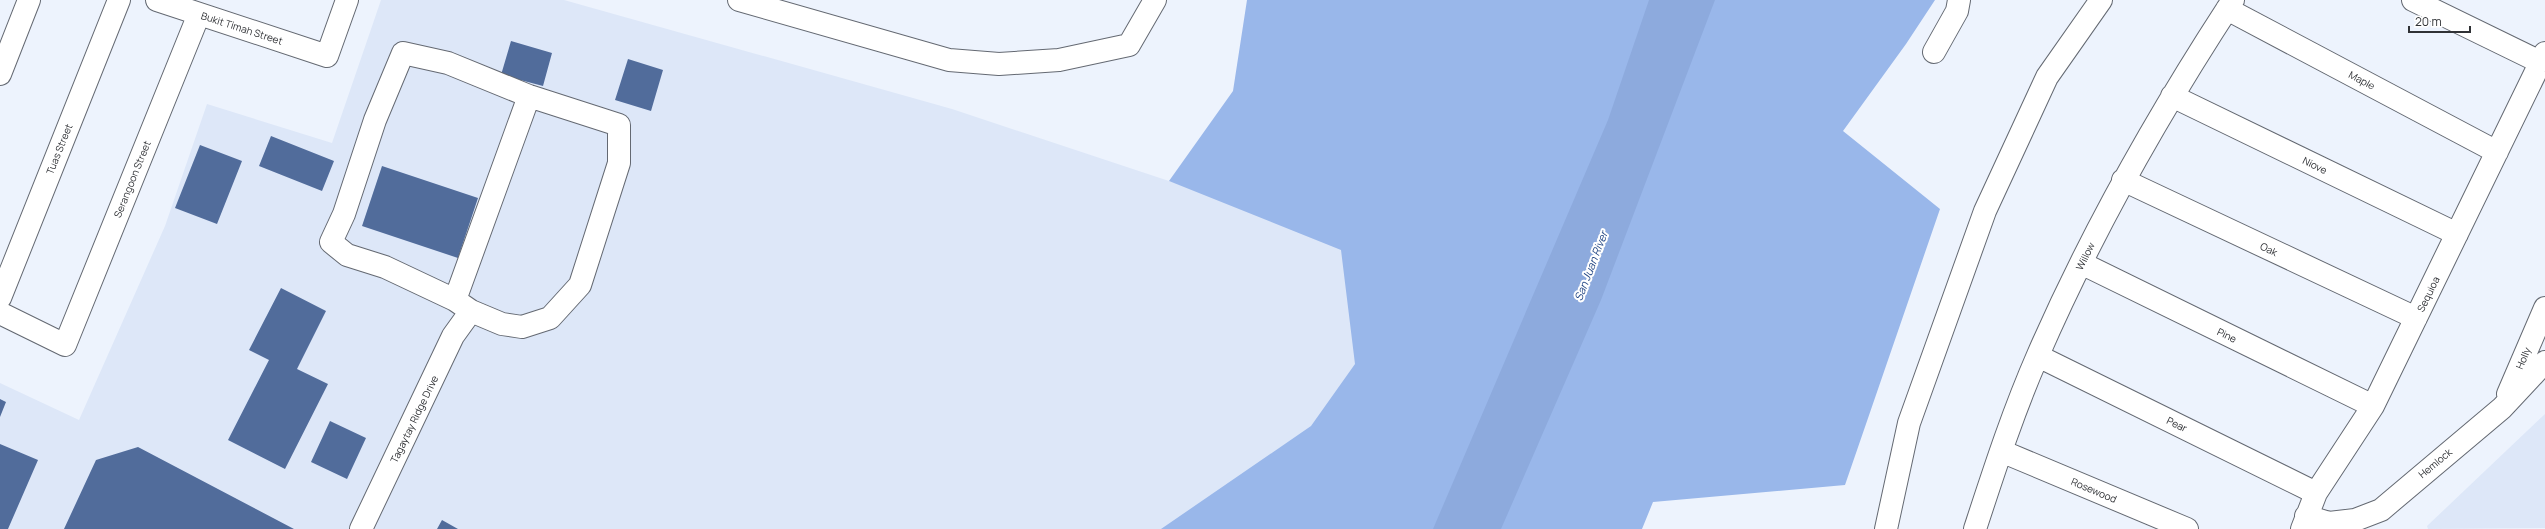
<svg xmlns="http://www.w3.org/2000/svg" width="2545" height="529" viewBox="0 0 2545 529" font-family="Manrope,sans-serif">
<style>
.built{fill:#dde7f8}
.forest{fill:#99b7ea}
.water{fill:#8daadd}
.building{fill:#516c9b}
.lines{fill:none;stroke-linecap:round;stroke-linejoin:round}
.minor-casing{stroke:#646972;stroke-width:24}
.minor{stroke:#fff;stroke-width:22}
.labels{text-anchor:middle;stroke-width:4;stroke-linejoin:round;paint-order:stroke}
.street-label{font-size:10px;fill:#2f3135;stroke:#fff}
.water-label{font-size:11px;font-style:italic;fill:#254885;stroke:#fff}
</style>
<rect width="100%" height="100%" fill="#edf3fd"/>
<!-- built -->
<path class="built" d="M381 0H564L952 109 1169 181 1432 262 1395 529H0V383L79 420 165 226 207 104 332 143Z
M2545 414V528L2428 529 2427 526Z"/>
<!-- forest -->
<path class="forest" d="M1247 0H1935L1906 44 1843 131 1940 209 1845 485 1653 502 1642 529H1161L1311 426 1355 364 1341 250 1169 181 1233 91Z"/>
<!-- water -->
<path class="water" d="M1649 0H1715L1601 300 1501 529H1433L1608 120Z"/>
<!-- building -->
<path class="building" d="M511 41 552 53 543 86 501 75Z
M628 59 663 70 651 111 615 100Z
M271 136 334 161 322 191 259 166Z
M200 145 242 161 217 224 175 208Z
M382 166 478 198 458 258 362 226Z
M281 288 326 311 297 369 328 384 285 469 228 440 269 360 249 350Z
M0 399 6 402 0 417Z
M330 421 366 438 347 479 311 462Z
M0 444 38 460 8 529H0Z
M138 447 294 529H64L96 460Z
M442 520 458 529H437Z"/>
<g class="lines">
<defs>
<path id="minor" d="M157 0 327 56 347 0
M739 0 949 60 999 64 1059 60 1129 45 1155 0
M2413 0 2540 62
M2227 9 2497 152
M1934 52 1957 11 1959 0
M403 53 448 63 529 96 619 125V163L580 285 550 318 522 327 502 324 471 311 455 300 385 267 347 255 331 242 344 214 375 120Z
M0 74 29 0
M2172 96 2457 234
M2123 180 2416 318
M2081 263 2373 406
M0 298 119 0
M455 300 529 96
M0 313 65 345 199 14
M2038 356 2316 493
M2508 394 2545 308
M2001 451 2187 529
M2306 516 2329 523 2355 520 2381 510 2502 408 2545 362
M361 529 453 336 471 311
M1886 529 1909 423 1985 211 2047 77 2101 0
M1975 529C1994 471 2013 412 2038 355 2092 231 2159 113 2233 0
M2302 529 2316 493 2373 406 2545 53"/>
</defs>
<!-- minor casing -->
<use href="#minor" class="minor-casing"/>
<!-- minor -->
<use href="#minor" class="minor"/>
</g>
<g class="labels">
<!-- street labels -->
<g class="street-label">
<text transform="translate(242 28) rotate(18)" y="4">Bukit Timah Street</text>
<text transform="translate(2362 80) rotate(28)" y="4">Maple</text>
<text transform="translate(59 149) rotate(-68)" y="4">Tuas Street</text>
<text transform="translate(2315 165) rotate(26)" y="4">Niove</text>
<text transform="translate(132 179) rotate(-68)" y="4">Serangoon Street</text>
<text transform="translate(2269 249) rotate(25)" y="4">Oak</text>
<text transform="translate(2085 256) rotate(-64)" y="4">Willow</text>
<text transform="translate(2428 294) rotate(-64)" y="4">Sequioa</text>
<text transform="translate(2227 335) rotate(26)" y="4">Pine</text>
<text transform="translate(2523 358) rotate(-67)" y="4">Holly</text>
<text transform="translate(414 419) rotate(-64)" y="4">Tagaytay Ridge Drive</text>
<text transform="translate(2177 424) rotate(26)" y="4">Pear</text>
<text transform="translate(2435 463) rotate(-40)" y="4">Hemlock</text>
<text transform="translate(2094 490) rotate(23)" y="4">Rosewood</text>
</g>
<!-- water labels -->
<g class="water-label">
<text transform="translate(1591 266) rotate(-69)" y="4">San Juan River</text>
</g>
</g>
<!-- scale -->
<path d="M2409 26v6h61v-6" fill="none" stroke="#2f3135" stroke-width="2"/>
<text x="2415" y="26" font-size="12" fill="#2f3135" stroke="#ffffff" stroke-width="3" paint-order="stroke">20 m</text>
</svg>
